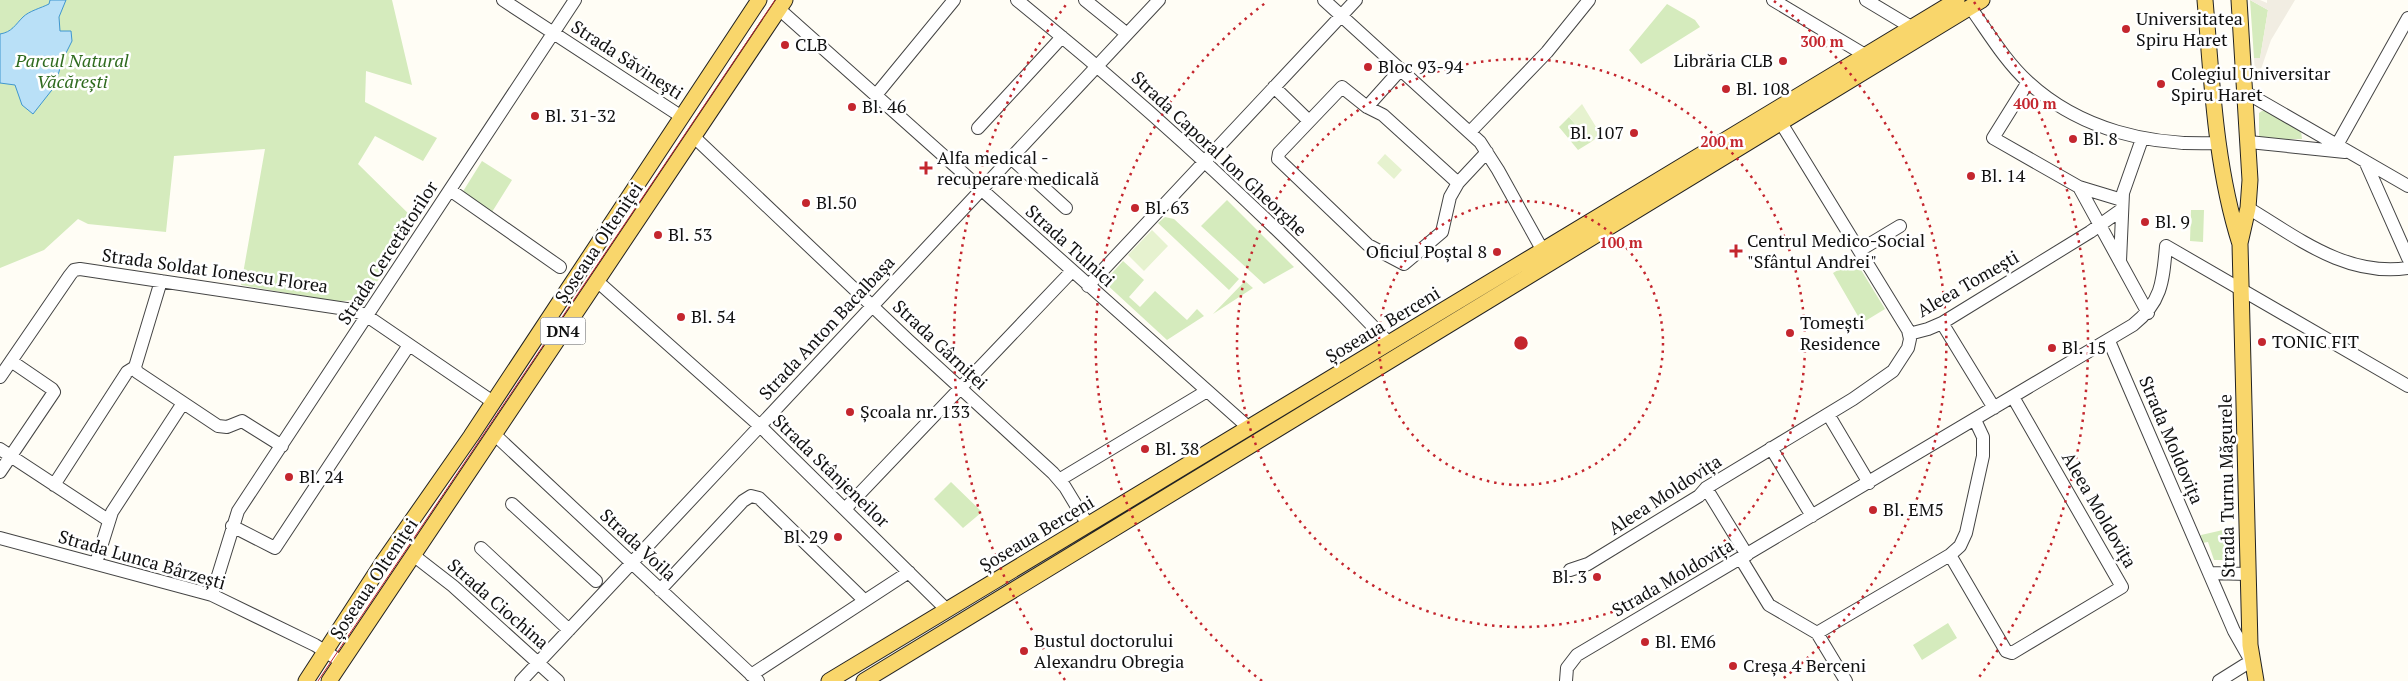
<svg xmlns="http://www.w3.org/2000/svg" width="2408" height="681" viewBox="0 0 2408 681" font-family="'PT Serif',serif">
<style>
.green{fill:#d5ebbd}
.pitch{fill:#e6f2cf}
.plaza{fill:#f1ede2}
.water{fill:#b9e0f7;stroke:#3f96cf}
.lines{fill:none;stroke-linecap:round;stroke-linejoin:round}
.minor-casing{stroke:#444;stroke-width:14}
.major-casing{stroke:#222;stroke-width:17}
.minor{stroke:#fff;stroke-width:12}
.major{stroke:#f9d66b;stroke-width:15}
.tram{stroke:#c4262e;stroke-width:1}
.ring{fill:none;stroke:#c4262e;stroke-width:2.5;stroke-dasharray:2.5 5}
.poi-dot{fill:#c4262e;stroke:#fff;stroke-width:2}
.labels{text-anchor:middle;stroke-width:5;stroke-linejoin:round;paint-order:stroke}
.shield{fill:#fff;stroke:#585858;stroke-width:1}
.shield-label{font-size:16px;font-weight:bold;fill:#111}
.poi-label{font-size:18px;fill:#111;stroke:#fff;text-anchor:start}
.street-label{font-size:18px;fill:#111;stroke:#fff}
.park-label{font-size:18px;font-style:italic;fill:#2f6b1f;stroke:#fff}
.centre{fill:#c4262e;stroke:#fff;stroke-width:2.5}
.ring-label{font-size:15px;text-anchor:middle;font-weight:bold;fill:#c4262e;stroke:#fff;stroke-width:5;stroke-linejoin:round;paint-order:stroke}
</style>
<rect width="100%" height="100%" fill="#fffdf5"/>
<!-- green -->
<path class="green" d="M0 0H392L412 85 366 71 365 102 437 138 423 161 375 136 358 164 417 222 366 298 337 302 241 285 265 149 174 156 166 232 88 224 78 219 44 250 0 268Z
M2250 0 2268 10 2260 59 2254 58Z
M1667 4 1695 20 1700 27 1641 64 1629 50Z
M2262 111H2266L2301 131 2302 139H2261L2259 136V113Z
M1569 117 1591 142 1578 150 1559 127Z
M482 161 512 180 492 212 462 193Z
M1227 200 1294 267 1264 284 1201 226Z
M2191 210H2204L2203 242 2190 241Z
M1165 217 1174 219 1239 279 1229 290 1158 223Z
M1855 260 1885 309 1862 323 1833 273Z
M1123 261 1144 280 1129 297 1140 307 1155 291 1187 320 1197 309 1204 316 1167 340 1104 282Z
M1245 281 1253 288 1213 314Z
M951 482 982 512 963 528 934 499Z
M2223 530 2231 536V560H2214L2208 542 2202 543 2201 535Z
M1948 623 1957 638 1922 660 1913 645Z"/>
<!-- pitch -->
<path class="pitch" d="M1582 104 1601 135 1591 142 1569 117Z
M1385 154 1402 170 1394 179 1377 163Z
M1152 230 1168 246 1144 271 1128 255Z"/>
<!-- plaza -->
<path class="plaza" d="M2250 0H2260L2267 3V0H2295L2271 40 2259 75 2255 74 2254 58H2260L2268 10Z"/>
<!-- water -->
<path class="water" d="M50 0H66L59 17 60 31H71L72 41 62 61 55 86 33 114 22 105 15 85 0 83V34C12 32 15 25 23 17 29 11 41 8 49 4Z"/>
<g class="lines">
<defs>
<path id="minor" d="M503 0 682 117
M1017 0C1148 106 1273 221 1389 343
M1085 0 1127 34
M1324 0 1480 142 1498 170 1543 251
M1773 0 1865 55
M1866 0 1911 27
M1970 7C1988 32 2005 61 2028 82 2080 130 2150 146 2218 143
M779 9 1249 428
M2028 82 1993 138 2079 187 2122 200
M1274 87 1309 121
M1342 87 1367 107 1383 115 1458 183 1450 197 1442 232 1404 264 1368 245 1278 159 1279 153Z
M2245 92 2408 186
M876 95 954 0
M1367 107 1401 69
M978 128 1062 37
M1470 132 1547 52 1589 0
M693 136 908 340 1053 473 1065 487 1088 525
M2249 142 2345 152
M2337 145 2408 18
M1011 158 1066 208
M2365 161 2408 258
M1458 183 1487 152
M2079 187 2148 313
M450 190 560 267
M2248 208C2298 238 2346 277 2408 268
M1860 250 1900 226
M2120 261 2123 193 2142 139
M161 281 135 367 137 372 218 426 227 427 242 421 282 446
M597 281 760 426 947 610
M1088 286 1356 0
M1942 323 1994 408
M1909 334 1928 329 1942 323 2090 232 2121 210
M2109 341 2234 631 2251 661 2219 681
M0 377 70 275 74 270 80 269 353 310 367 316 493 402
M1828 414 1869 483
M1975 420 1983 437V456L1966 533 1960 546 1950 555 2006 651 2012 653 2122 587 2013 397
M494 434 758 681
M1771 448 1812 516
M0 449 108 520
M0 472 54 392 52 389 11 361
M1059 480 1207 391
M54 485 127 372 135 367
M1706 488 1747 555
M512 504 596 581
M845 509 1072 271
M232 526 275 548 409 345
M0 538 212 595 315 645 342 662
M481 548 569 630
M413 555 453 586 558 681
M1741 559 1769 605 1817 633 1846 681
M96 563 112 512 183 403
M1570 570 1588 564 1699 496 1706 488 1853 399 1893 371 1908 348 1910 339 1908 330 1781 123
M2209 573 2248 574
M660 590 743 501 751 496 759 498 864 600
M212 595 238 511 575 0
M1817 633 1950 555
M751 675 909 572
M521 681 1159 0
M1566 681 1567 668 1577 655 2133 325C2162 302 2163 281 2166 246L2408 386"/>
<path id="major" d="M2205 0C2212 82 2215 165 2240 244L2250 645 2256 681
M2239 0 2250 180 2248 208 2240 243
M306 681 383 562 471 436 759 0
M329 681 785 0
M829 681 1957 0
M864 681 1982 0"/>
</defs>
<!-- minor casing -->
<use href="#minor" class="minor-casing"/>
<!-- major casing -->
<use href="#major" class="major-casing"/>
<!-- minor -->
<use href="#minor" class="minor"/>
<!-- major -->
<use href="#major" class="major"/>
<!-- tram -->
<path class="tram" d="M318 681 775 0"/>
</g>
<!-- distance rings -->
<g class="ring">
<circle cx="1521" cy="343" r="142"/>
<circle cx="1521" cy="343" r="284"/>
<path d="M1262 681A426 426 0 0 1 1268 1M1774 1A426 426 0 0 1 1780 681"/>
<path d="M1065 680A567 567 0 0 1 1068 2M1974 2A567 567 0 0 1 1977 680"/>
</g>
<!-- markers -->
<g class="poi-dot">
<circle cx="2126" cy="29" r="5"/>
<circle cx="785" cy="45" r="5"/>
<circle cx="1783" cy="61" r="5"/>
<circle cx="1368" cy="67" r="5"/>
<circle cx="2161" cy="84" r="5"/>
<circle cx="1726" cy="89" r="5"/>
<circle cx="852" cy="107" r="5"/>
<circle cx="535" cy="116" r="5"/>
<circle cx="1634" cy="133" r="5"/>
<circle cx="2073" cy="139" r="5"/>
<path d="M923.5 160.5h5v5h5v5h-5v5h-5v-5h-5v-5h5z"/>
<circle cx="1971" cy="176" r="5"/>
<circle cx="806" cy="203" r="5"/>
<circle cx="1135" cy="208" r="5"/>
<circle cx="2145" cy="222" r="5"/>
<circle cx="658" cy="235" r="5"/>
<path d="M1733.5 243.5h5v5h5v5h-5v5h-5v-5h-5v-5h5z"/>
<circle cx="1497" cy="252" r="5"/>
<circle cx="681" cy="317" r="5"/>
<circle cx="1790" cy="333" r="5"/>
<circle cx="2262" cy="342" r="5"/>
<circle cx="2052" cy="348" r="5"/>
<circle cx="850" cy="412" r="5"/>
<circle cx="1145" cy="449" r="5"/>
<circle cx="289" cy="477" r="5"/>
<circle cx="1873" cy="510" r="5"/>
<circle cx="838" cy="537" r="5"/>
<circle cx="1597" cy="577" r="5"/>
<circle cx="1645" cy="642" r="5"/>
<circle cx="1024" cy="651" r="5"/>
<circle cx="1733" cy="666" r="5"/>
</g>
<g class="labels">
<!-- shield labels -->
<rect class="shield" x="540.5" y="317.5" width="45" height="27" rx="4"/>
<g class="shield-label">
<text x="563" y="337">DN4</text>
</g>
<!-- poi labels -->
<g class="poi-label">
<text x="2136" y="25">Universitatea<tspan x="2136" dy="21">Spiru Haret</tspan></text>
<text x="795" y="51">CLB</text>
<text x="1773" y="67" text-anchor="end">Librăria CLB</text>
<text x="1378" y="73">Bloc 93-94</text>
<text x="2171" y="80">Colegiul Universitar<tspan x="2171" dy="21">Spiru Haret</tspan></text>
<text x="1736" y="95">Bl. 108</text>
<text x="862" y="113">Bl. 46</text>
<text x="545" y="122">Bl. 31-32</text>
<text x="1624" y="139" text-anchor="end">Bl. 107</text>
<text x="2083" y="145">Bl. 8</text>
<text x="937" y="164">Alfa medical -<tspan x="937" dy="21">recuperare medicală</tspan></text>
<text x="1981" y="182">Bl. 14</text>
<text x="816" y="209">Bl.50</text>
<text x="1145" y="214">Bl. 63</text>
<text x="2155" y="228">Bl. 9</text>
<text x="668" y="241">Bl. 53</text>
<text x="1747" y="247">Centrul Medico-Social<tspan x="1747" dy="21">"Sfântul Andrei"</tspan></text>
<text x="1487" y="258" text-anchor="end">Oficiul Poștal 8</text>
<text x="691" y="323">Bl. 54</text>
<text x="1800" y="329">Tomești<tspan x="1800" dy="21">Residence</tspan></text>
<text x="2272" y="348">TONIC FIT</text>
<text x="2062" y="354">Bl. 15</text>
<text x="860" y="418">Școala nr. 133</text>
<text x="1155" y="455">Bl. 38</text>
<text x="299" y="483">Bl. 24</text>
<text x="1883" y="516">Bl. EM5</text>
<text x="828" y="543" text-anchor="end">Bl. 29</text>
<text x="1587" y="583" text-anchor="end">Bl. 3</text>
<text x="1034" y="647">Bustul doctorului<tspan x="1034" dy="21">Alexandru Obregia</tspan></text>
<text x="1655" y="648">Bl. EM6</text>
<text x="1743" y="672">Creșa 4 Berceni</text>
</g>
<!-- street labels -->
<g class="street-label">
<text transform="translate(627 60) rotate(33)" y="6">Strada Săvinești</text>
<text transform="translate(1219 154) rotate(43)" y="6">Strada Caporal Ion Gheorghe</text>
<text transform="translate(599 243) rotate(-56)" y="6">Șoseaua Olteniței</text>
<text transform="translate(1070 246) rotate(42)" y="6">Strada Tulnici</text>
<text transform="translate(388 253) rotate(-57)" y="6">Strada Cercetătorilor</text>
<text transform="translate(215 271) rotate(8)" y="6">Strada Soldat Ionescu Florea</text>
<text transform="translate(1968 284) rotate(-30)" y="6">Aleea Tomești</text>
<text transform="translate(1383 325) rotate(-31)" y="6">Șoseaua Berceni</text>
<text transform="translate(827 328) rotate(-47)" y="6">Strada Anton Bacalbașa</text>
<text transform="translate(940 345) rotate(43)" y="6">Strada Gârniței</text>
<text transform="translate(2171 440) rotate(67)" y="6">Strada Moldovița</text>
<text transform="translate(831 471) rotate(44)" y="6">Strada Stânjeneilor</text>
<text transform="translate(2227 486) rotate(-91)" y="6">Strada Turnu Măgurele</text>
<text transform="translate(1665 495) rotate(-33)" y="6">Aleea Moldovița</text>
<text transform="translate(2099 510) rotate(60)" y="6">Aleea Moldovița</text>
<text transform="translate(1037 534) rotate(-31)" y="6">Șoseaua Berceni</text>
<text transform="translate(638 545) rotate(43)" y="6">Strada Voila</text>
<text transform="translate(142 560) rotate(16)" y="6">Strada Lunca Bârzești</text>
<text transform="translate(1673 578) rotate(-30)" y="6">Strada Moldovița</text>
<text transform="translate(374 579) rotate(-56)" y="6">Șoseaua Olteniței</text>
<text transform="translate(498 604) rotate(41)" y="6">Strada Ciochina</text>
</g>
<!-- park labels -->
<g class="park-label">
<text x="72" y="67">Parcul Natural<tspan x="72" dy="21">Văcărești</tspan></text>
</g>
</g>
<circle cx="1521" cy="343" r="8" class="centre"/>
<g class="ring-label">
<text x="1822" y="47">300 m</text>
<text x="2035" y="109">400 m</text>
<text x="1722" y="147">200 m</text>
<text x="1621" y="248">100 m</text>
</g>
</svg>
